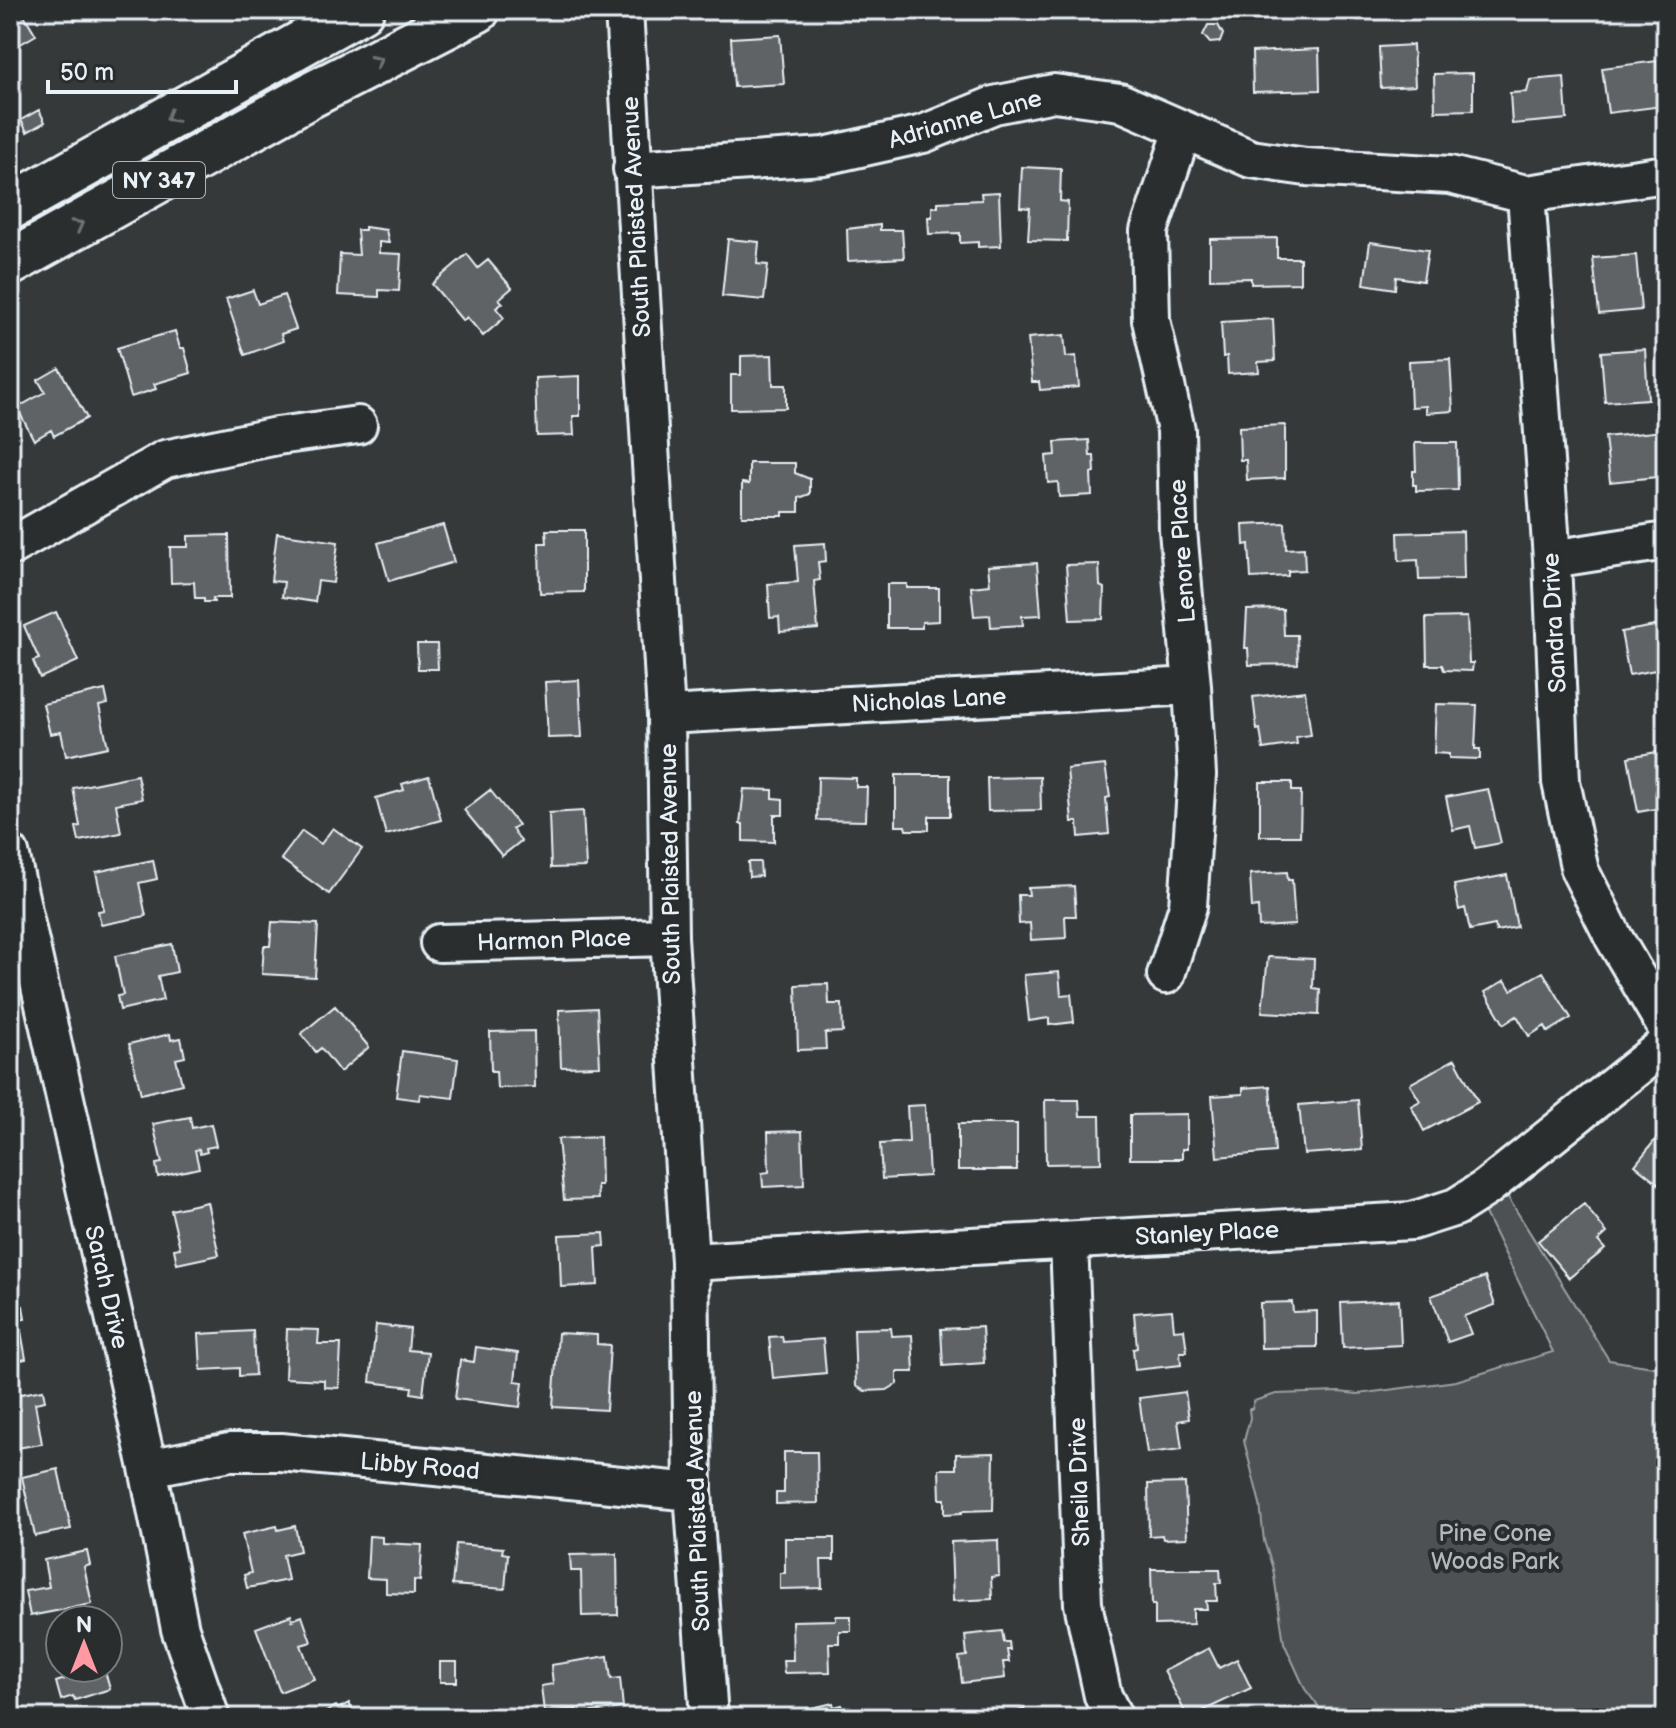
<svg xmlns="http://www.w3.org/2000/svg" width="1676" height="1728" viewBox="0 0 1676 1728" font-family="'Balsamiq Sans',sans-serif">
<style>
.green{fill:#4d5152;stroke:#9aa1a5;stroke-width:2}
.building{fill:#5f6365;stroke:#e8f1f8;stroke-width:2}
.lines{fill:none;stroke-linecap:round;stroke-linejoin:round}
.minor-casing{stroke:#e8f1f8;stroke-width:42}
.highway-casing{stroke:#e8f1f8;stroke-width:50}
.minor{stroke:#2a2d2e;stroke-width:36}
.highway{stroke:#2a2d2e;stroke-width:44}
.oneway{stroke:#6c7275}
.labels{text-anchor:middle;stroke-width:8;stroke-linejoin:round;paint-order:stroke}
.shield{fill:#2a2d2e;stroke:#afb6bb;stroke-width:2}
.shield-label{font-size:22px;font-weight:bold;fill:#e8f1f8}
.street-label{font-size:24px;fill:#e8f1f8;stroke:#2a2d2e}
.park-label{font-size:24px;fill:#b2b9be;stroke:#2a2d2e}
</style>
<rect width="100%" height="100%" fill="#35393a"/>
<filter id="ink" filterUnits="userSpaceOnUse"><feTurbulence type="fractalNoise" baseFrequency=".0125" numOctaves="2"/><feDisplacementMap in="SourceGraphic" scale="16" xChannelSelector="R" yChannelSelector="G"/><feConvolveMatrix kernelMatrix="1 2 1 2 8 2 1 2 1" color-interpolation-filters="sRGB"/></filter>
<g filter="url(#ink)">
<!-- green -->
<path class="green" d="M665 10H778L665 18Z
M1506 1194 1609 1360 1666 1369V1718H1327L1305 1689 1284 1643 1273 1569 1264 1541 1260 1504 1244 1441 1250 1418 1249 1409H1252L1254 1401 1276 1394 1339 1392 1358 1394 1456 1381 1553 1352 1483 1209Z"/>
<!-- building -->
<path class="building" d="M13 10H21L36 35 10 50V12Z
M70 10H93L75 20Z
M1208 25H1218L1223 34 1220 42 1210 43 1203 35Z
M780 35 784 84 734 87 731 38Z
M1413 45 1415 86 1381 88 1379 47Z
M1319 49 1320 90 1253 92 1252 52Z
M1657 61 1663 106 1608 113 1602 68Z
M1473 73V110L1435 111 1434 74Z
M1564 77 1567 119 1512 124 1510 93 1527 92 1530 80Z
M39 110 45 122 27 132 21 120Z
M1022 167 1061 169 1060 201 1068 202 1067 241 1028 240 1030 208 1020 207Z
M999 192 1001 246 978 247V242L960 243V233L929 234 928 217H932V207H938V202L982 200 981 193Z
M880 225V230H902L904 258 848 261 847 229Z
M365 227 386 230 389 243 379 242V253L401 254 399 291 379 290V297L338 295 340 254 359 255 357 230H365Z
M1277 238V258H1300V283L1251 284V278L1210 279V239Z
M728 239 759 242 757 264 768 265 764 300 722 296Z
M1370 242 1428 250 1423 281 1396 277 1395 289 1364 284Z
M467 254 478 268 488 260 512 288 499 299 503 303 496 308 504 318 483 336 467 317 463 321 432 284Z
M1636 255 1641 310 1599 314 1593 258Z
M253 290 258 304 284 295 296 329 281 334 283 341 245 355 226 299Z
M1273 319 1275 361 1258 362 1259 372 1228 374 1227 356 1223 357 1221 322Z
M175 331 180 348H184L191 373 154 384 156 389 131 397 117 348Z
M1064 335 1066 357 1076 356 1079 387 1040 390 1039 382H1032L1028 338Z
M1645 349 1648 399 1605 402 1601 352Z
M772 355 773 385H786V408L731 409V375H741V356Z
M1450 359 1453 411 1426 413V406L1411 407 1409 361Z
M59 368 87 418 54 436 51 430 34 440 17 408 45 392 38 380Z
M580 376V416H573L574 435 537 436 535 378Z
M1285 425V478L1247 480 1246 460H1240L1239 427Z
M1663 431 1664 441 1666 440V476L1610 482 1605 437Z
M1089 440 1090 456H1094L1095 472 1091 473 1092 495 1059 497 1058 482 1048 483 1046 456 1056 455 1055 442Z
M1415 443H1457L1458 490 1416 491V485H1413V471H1416Z
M749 463H795V473L810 479V494L799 498V512H783V516H742V483L749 484Z
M1285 523 1286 549 1304 548 1305 570 1288 571V576L1251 578 1249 544 1244 545 1243 525Z
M443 525 454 562 389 581 378 543Z
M546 530H584V592L540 593 539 543H547Z
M1463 531 1464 579 1419 580 1418 560 1399 561 1398 533Z
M277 533 338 542 333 583 318 581 315 602 282 597 284 582 271 581Z
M229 535 230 598H213L214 602H204V598H195L194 582 171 583 170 547H188V536Z
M825 543 826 561 818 562 820 580 814 581 818 629 780 632 779 617 770 618 768 584 798 582 795 545Z
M1037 563 1041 615 1022 616 1023 625 991 627 990 615 974 616 971 587 990 585 988 566Z
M1099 564 1100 586 1104 588 1103 619 1070 620 1066 565Z
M887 584H907V588H939V621L922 622V628H887Z
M1283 609 1284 635H1297L1298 664 1249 665 1248 648H1245L1247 610Z
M56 612 78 661 40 678 33 661 39 659 24 626Z
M1467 617 1469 663H1473L1472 671 1444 670 1442 665H1427L1426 618Z
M1666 624V668L1629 675 1621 632Z
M417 644H437L438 669H418Z
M579 680 582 737 548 738 545 682Z
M105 690 108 704 99 706 108 747 66 756 61 732 50 734 43 704Z
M1305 691 1311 735 1296 737 1297 744 1263 749 1260 729 1257 730 1253 697Z
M1436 704 1477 705 1475 749H1480V759L1449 758V754L1434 753Z
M1657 752 1659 763 1666 762V807L1638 812 1628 757Z
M1105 765 1110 797 1106 798 1109 834 1079 837 1078 822H1072L1067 769Z
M137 775 142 799 116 804 121 833 79 841 76 827 80 826 73 788Z
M896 775H950V816H929V830H906L905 826H896Z
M429 776 441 820 386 835 376 798 404 790 402 784Z
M818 777 856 778V787H867L866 821 817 820Z
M1040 777 1041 810 988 811 987 778Z
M1260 782H1292V791H1301L1300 836H1260Z
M744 789 773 790V798L783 799V815H774V842L743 841V824H740Z
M1488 789 1501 843 1475 848 1470 826 1453 830 1446 797Z
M490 790 518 825 512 829 521 841 502 856 464 810Z
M583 811 586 867 551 868 549 813Z
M333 828 362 849 329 894 281 859 302 831 321 844Z
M153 860 157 879 139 883 146 916 101 925 98 911 104 910 96 872Z
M748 862H760L761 876 749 877Z
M1287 872 1288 880H1292L1295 925 1259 927 1258 907 1252 908 1250 874Z
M1507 875 1517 927 1496 931 1495 925 1470 930 1465 908 1459 910 1454 885Z
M1074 886 1076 916H1065L1066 938 1031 940 1030 923 1019 924 1018 895H1029L1028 888Z
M272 922 318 924 315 977 262 974 264 946H270Z
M172 944 177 972 158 976 163 1000 120 1010 117 996 123 995 115 956Z
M1268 957 1314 959 1313 988 1320 989 1319 1015 1262 1012Z
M1059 972 1061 995 1071 994 1074 1022 1049 1025V1018L1029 1021 1024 975Z
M1543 972 1571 1018 1548 1032 1545 1026 1529 1036 1517 1016 1504 1024 1485 992 1505 980 1511 990Z
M828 984 829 1004H842L843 1032 825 1033 826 1049 798 1050 796 985Z
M335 1006 369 1047 340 1072 321 1048 316 1052 301 1034Z
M597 1008 600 1066 561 1067 559 1010Z
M534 1031 535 1087 497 1088 496 1071H491L490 1032Z
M170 1034 171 1040 181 1038 185 1057 176 1059 182 1084 141 1094 129 1044Z
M402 1051 458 1059 453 1098 420 1094 419 1100 396 1097Z
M1455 1059 1478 1102 1424 1131 1411 1106 1420 1101 1410 1084Z
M1270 1086 1275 1152 1217 1157 1212 1096 1243 1094V1088Z
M1045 1100H1079L1080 1116H1100L1101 1163 1046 1164Z
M1358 1100 1362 1150 1304 1154 1299 1105Z
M925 1105 929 1176 882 1179 880 1144 909 1142 907 1106Z
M1187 1114V1149H1182V1159H1130V1115Z
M190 1117 192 1128 211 1124 216 1146 206 1148 207 1152 200 1154 199 1149 195 1150 199 1168 158 1177 156 1164 162 1163 153 1124Z
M958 1124H1017V1170H958Z
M1664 1129 1666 1131 1664 1188 1635 1165Z
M802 1131 804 1185 763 1187 762 1173 769 1172 768 1132Z
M600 1137 601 1185H597L598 1199 564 1200 558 1139Z
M207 1202 219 1255 177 1264 174 1249 180 1248 171 1210Z
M1584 1204 1607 1233 1598 1241 1605 1249 1569 1278 1538 1241Z
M10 1227 19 1275 10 1277Z
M604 1233 605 1246 596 1247 598 1285 561 1287 559 1235Z
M1485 1277 1495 1305 1464 1316 1471 1334 1448 1342 1431 1296Z
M1399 1300 1401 1345 1343 1348 1341 1303Z
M1292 1302 1293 1312 1317 1311V1347L1261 1348 1260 1303Z
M23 1306 25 1319 19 1320 26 1359 10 1362V1308Z
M1172 1310 1174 1330 1184 1329 1187 1352H1180L1181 1365 1135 1370 1133 1349 1137 1348 1134 1313Z
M376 1325 410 1329 408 1350 428 1352 423 1395 411 1393 412 1387 370 1382Z
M982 1327 984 1363 943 1366 941 1329Z
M891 1328 892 1336 912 1335 914 1372H897V1384L887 1390 865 1391 856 1386 854 1329Z
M287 1329 319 1330 318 1344H341L339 1388 324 1387V1380L285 1378Z
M253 1331 255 1375 239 1376V1368L201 1370 199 1334Z
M558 1333 597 1335V1344L610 1345 606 1410 553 1407Z
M782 1336 783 1342 823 1339 826 1373 773 1378 769 1337Z
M476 1347 518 1353 515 1381 523 1382 520 1407 455 1399 460 1360 474 1362Z
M43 1390 45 1401 35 1403 42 1444 10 1449V1396Z
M1185 1392 1189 1419 1178 1421 1182 1449 1147 1453 1139 1398Z
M784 1452H817L818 1503 776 1504V1493H784Z
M994 1453 993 1510 962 1511V1513L945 1514V1499H940L939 1469H956V1454Z
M58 1469 71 1529 35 1536 22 1477Z
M1185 1483 1187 1538 1163 1539 1162 1535 1149 1536 1148 1484Z
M277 1526 278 1530 295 1526 300 1551 283 1555 288 1580 247 1588 244 1575 251 1573 242 1534Z
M369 1536 382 1537V1543L422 1545 420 1581 414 1580V1594L386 1593V1579L367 1578Z
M785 1538H834V1560H821L822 1588 780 1589V1573H785Z
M998 1540 999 1576 991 1577 992 1599 953 1601 951 1542Z
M456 1544 503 1548 502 1553 508 1554 505 1589 452 1585Z
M87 1551 90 1565 84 1567 92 1604 30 1616 25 1591 49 1587 44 1560Z
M617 1554 618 1615 582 1616 581 1571H571L570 1555Z
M1151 1569H1220L1221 1583H1216L1217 1601H1206L1207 1609H1193V1624L1155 1625V1605H1152Z
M291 1615 292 1620 302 1616 311 1642 301 1645 314 1679 280 1692 256 1628Z
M836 1616H851V1631H839V1643H829L830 1672 784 1673 783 1660H793L792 1621 836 1620Z
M1002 1631 1004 1642H1009L1010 1650H1007L1009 1662H1003L1005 1678 962 1683 959 1657 967 1656 965 1635Z
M1209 1648 1219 1668 1237 1659 1251 1688 1188 1718 1164 1671Z
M608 1656 611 1679 620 1678 623 1708 576 1714V1709L544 1712 541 1686 553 1684 551 1665Z
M440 1662H457V1682H440Z
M65 1668H104L110 1689 75 1700 73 1696 61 1700 56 1682 68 1678Z
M349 1703 356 1718H316L336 1706 338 1709Z
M833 1703 834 1707 842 1705 845 1718H788L787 1714Z
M1024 1709 1027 1718H996Z"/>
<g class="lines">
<defs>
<path id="minor" d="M624 10 666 715 669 937 690 1262 693 1492 709 1718
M632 169 824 156 923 134 994 105 1054 93 1120 102 1251 159 1306 167 1450 175 1526 194 1666 174
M1526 194 1552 559 1561 782 1580 871 1614 938 1666 1027
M10 547 165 459 277 436 358 425
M1552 559 1666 541
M666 715 1192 686
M10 853 148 1468 180 1629 211 1718
M439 943 669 937
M1166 975 1188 906 1197 775 1192 686 1178 530 1176 430 1151 320 1149 231 1183 130
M1069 1241 1083 1604 1103 1696 1114 1718
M690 1262 1412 1221 1456 1207 1486 1188 1666 1044
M148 1468 230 1452H281L693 1492"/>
<path id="highway" d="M10 207 361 10
M10 263 307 97 477 10"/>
</defs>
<!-- minor casing -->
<use href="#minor" class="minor-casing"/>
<!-- highway casing -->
<use href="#highway" class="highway-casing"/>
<!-- minor -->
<use href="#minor" class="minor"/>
<!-- highway -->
<use href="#highway" class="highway"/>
</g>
<!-- one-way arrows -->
<defs><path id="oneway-chevron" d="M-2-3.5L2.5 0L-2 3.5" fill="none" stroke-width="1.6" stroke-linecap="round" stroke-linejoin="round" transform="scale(2)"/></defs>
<g class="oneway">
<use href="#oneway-chevron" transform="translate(377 61) rotate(-27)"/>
<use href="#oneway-chevron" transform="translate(171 117) rotate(151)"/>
<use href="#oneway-chevron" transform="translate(78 225) rotate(-29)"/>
</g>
</g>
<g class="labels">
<!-- shield labels -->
<rect class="shield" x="113" y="162" width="92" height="36" rx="6"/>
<g class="shield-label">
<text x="159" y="188">NY 347</text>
</g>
<!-- street labels -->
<g class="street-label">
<text transform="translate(965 119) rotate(-16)" y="8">Adrianne Lane</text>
<text transform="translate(636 217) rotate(-93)" y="8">South Plaisted Avenue</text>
<text transform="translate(1182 551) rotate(-94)" y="8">Lenore Place</text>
<text transform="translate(1554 623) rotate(-93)" y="8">Sandra Drive</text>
<text transform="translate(929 700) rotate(-3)" y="8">Nicholas Lane</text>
<text transform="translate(670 864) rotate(-91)" y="8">South Plaisted Avenue</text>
<text transform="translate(554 940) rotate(-2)" y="8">Harmon Place</text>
<text transform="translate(1207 1233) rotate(-3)" y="8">Stanley Place</text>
<text transform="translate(107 1287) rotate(77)" y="8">Sarah Drive</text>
<text transform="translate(420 1466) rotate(5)" y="8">Libby Road</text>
<text transform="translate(1079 1482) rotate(-92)" y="8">Sheila Drive</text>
<text transform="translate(697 1511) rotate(-92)" y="8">South Plaisted Avenue</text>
</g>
<!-- park labels -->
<g class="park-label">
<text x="1495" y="1541">Pine Cone<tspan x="1495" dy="28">Woods Park</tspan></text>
</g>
</g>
<!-- margin -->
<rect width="1676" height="1728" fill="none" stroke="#2a2d2e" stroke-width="40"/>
<rect x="20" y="20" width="1636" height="1688" fill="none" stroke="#e8f1f8" stroke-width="3" filter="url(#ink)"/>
<!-- north arrow -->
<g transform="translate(84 1644)"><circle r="38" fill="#2a2d2e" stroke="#767b7f" stroke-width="2"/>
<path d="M0-6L14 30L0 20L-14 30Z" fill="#ff9aa2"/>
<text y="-12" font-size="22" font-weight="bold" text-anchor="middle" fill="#e8f1f8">N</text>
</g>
<!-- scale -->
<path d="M48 80v12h188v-12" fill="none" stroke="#e8f1f8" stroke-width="4"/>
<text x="60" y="80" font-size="24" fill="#e8f1f8" stroke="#2a2d2e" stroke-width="6" paint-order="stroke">50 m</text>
</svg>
